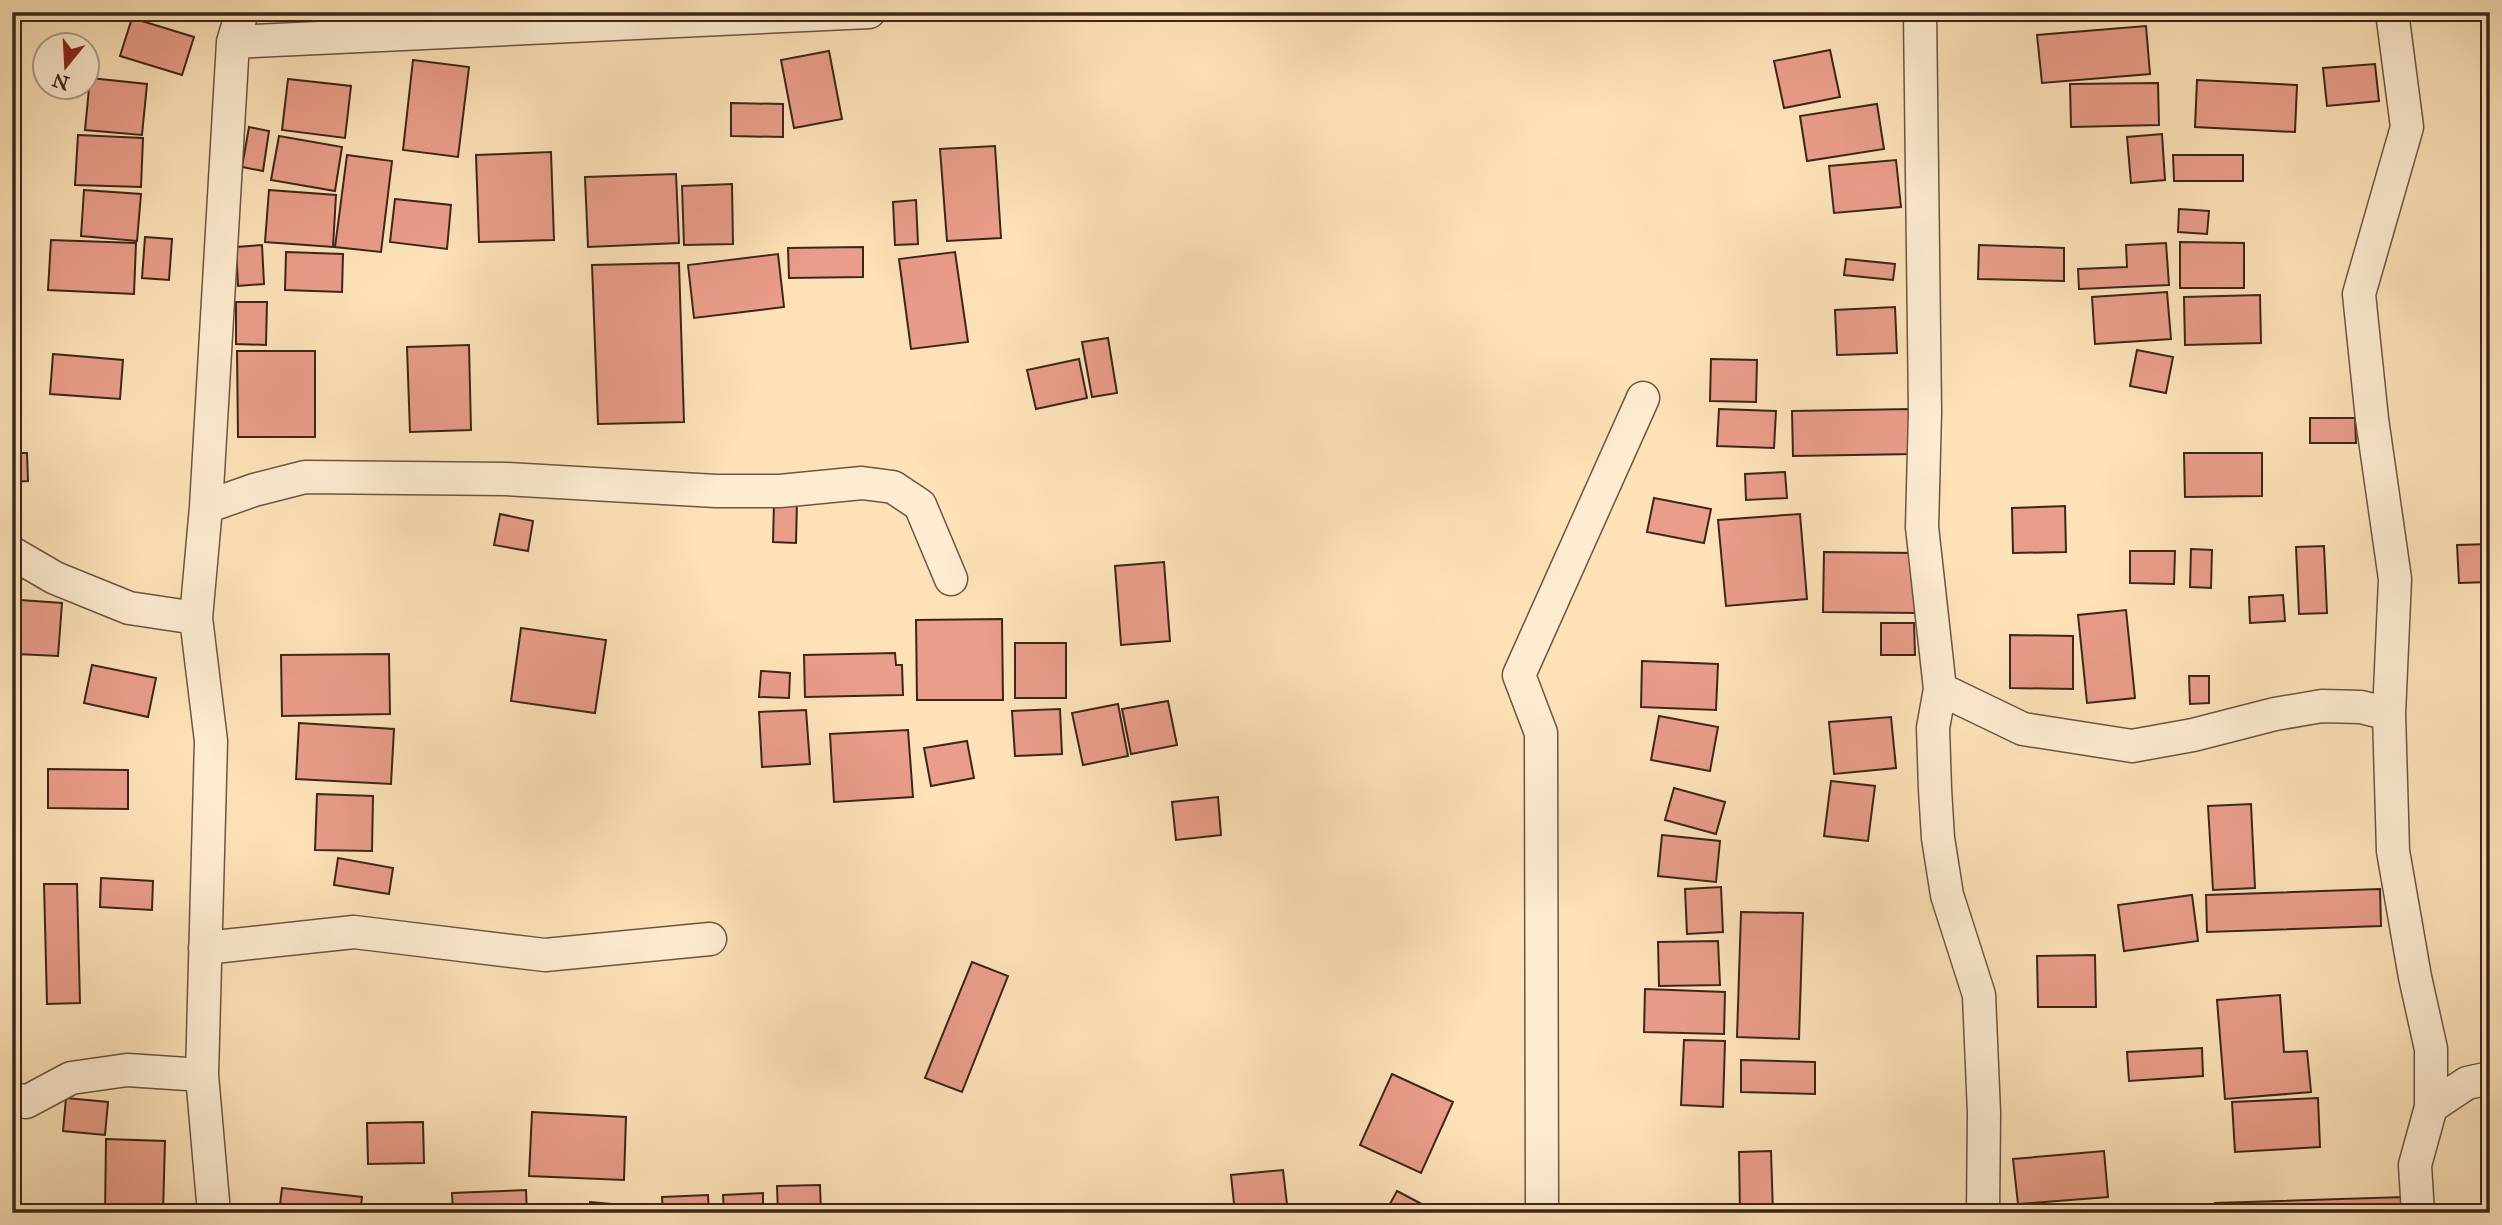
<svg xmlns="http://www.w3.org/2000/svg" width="2502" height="1225" viewBox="0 0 2502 1225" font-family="'IM FELL Great Primer',serif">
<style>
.building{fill:#ea9d89;stroke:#3c261b;stroke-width:2}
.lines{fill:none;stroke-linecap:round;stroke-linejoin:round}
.minor-casing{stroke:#6c5542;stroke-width:35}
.minor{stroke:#feecd1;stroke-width:32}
</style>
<rect width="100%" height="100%" fill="#fde2b8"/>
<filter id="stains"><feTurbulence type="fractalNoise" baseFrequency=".00286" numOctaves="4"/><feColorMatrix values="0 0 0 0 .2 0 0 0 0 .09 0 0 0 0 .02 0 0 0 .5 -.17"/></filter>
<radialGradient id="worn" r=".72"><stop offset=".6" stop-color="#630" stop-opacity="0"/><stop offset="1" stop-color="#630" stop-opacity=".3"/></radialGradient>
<!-- building -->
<path class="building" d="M132 18 194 37 182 75 120 56Z
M2146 26 2150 74 2042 83 2037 35Z
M1830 50 1840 97 1784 108 1774 61Z
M829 51 842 119 794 128 781 60Z
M413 60 469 67 458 157 403 150Z
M2375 64 2379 101 2327 106 2323 68Z
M90 78 147 84 142 135 85 130Z
M288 79 351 86 345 138 282 130Z
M2197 80 2297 85 2295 132 2195 127Z
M2158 83 2159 125 2071 127 2070 84Z
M731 103 783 104V137L731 136Z
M1877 104 1884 149 1807 161 1800 116Z
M249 127 269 131 263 171 242 167Z
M2162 134 2165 180 2131 183 2127 137Z
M78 135 143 138 141 187 75 185Z
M279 136 342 147 335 191 271 180Z
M995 146 1001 238 947 241 940 149Z
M551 152 554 240 479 242 476 155Z
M347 155 392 161 381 252 335 247Z
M2173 155H2243V181H2174Z
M1896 160 1901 207 1834 213 1829 166Z
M676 174 679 243 588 247 585 177Z
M732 184 733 244 684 245 682 186Z
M84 190 141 194 137 241 81 236Z
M269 190 336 195 333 247 265 242Z
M395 199 451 205 447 249 390 242Z
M916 200 918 244 895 245 893 202Z
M2179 209 2209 211 2207 234 2178 232Z
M145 237 172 239 169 280 142 278Z
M51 240 136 243 134 294 48 290Z
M2180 242 2244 243V288H2180Z
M2166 243 2169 285 2079 289 2078 269 2127 267 2126 245Z
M262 245 264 284 238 286 236 247Z
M1979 245 2064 248V281L1978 279Z
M863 247V277L789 278 788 248Z
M286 252 343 254 342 292 285 290Z
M955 252 968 342 911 349 899 259Z
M778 254 784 307 694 318 688 265Z
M1846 259 1895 264 1893 280 1844 275Z
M679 263 684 422 598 424 592 265Z
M2167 292 2171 339 2095 344 2092 297Z
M2260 295 2261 343 2185 345 2184 297Z
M236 302H267L266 345 236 344Z
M1895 307 1897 353 1837 355 1835 310Z
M1108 338 1117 393 1092 397 1082 342Z
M469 345 471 430 410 432 407 347Z
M2137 350 2173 357 2166 393 2130 386Z
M237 351H315V437H238Z
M53 354 123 360 120 399 50 394Z
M1079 359 1087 398 1036 409 1027 370Z
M1711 359 1757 360 1756 402 1710 401Z
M1719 409 1776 411 1774 448 1717 446Z
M1912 409 1913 454 1793 456 1792 411Z
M2310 418H2355L2356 443H2310Z
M12 453H27L28 481 12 482Z
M2184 453H2262V496L2185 497Z
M1785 472 1787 498 1746 500 1745 474Z
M2486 474H2490V519H2486Z
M1654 498 1711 509 1704 543 1647 532Z
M774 501H797L796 543 773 542Z
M2065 506 2066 552 2013 553 2012 508Z
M500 514 533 521 528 551 494 545Z
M1800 514 1807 599 1726 606 1718 520Z
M2490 544V582L2459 583 2457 545Z
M2324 546 2327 613 2299 614 2296 547Z
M2191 549 2212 550 2211 588 2190 587Z
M2130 551H2175L2174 584 2130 583Z
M1824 552 1918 553V613L1823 612Z
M1164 562 1170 641 1121 645 1115 566Z
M12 575 22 577 14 610 12 609Z
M2283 595 2285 621 2250 623 2249 597Z
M20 600 62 603 58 656 17 654Z
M2126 610 2135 698 2087 703 2078 615Z
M1002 619 1003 700H917L916 620Z
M1881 623H1914L1915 655H1881Z
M521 628 606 640 595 713 511 701Z
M2010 635 2073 636V689L2010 688Z
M1015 643H1066V698H1015Z
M895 653 896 665H902L903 695 805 697 804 655Z
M389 654 390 714 282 716 281 655Z
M1642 661 1718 664 1716 710 1641 707Z
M92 665 156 678 148 717 84 703Z
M761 671 790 673 789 698 759 697Z
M2189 676H2209V703L2190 704Z
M1168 701 1177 745 1131 754 1122 709Z
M1118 704 1128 756 1083 765 1072 713Z
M1060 709 1062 754 1015 756 1012 711Z
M806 710 810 764 762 767 759 712Z
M1659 716 1718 727 1710 771 1651 760Z
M1891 717 1896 768 1834 774 1829 722Z
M299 723 394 729 391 784 296 779Z
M908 730 913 797 834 802 830 734Z
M967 741 974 778 931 786 924 748Z
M48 769 128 770V809L48 808Z
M1831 781 1875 786 1868 841 1824 836Z
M1674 788 1725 802 1716 834 1665 820Z
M317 794 373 796 372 851 315 850Z
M1218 797 1221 835 1176 840 1172 802Z
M2251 804 2255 888 2213 890 2208 806Z
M1662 835 1720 841 1716 882 1658 876Z
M338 858 393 868 389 894 334 885Z
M101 878 153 881 152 910 100 907Z
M44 884H77L80 1003 47 1004Z
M1721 887 1723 932 1687 934 1685 889Z
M2380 889 2381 926 2207 932 2206 895Z
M2192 895 2198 941 2124 951 2118 905Z
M1741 912 1803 913 1799 1039 1737 1037Z
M1718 941 1720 985 1659 986 1658 942Z
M2095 955 2096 1007H2038L2037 956Z
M972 962 1008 976 962 1092 925 1078Z
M1645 989 1725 992 1724 1034 1644 1032Z
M2280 995 2284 1052 2307 1051 2311 1092 2225 1099 2217 1000Z
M1684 1040 1725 1041 1723 1107 1681 1105Z
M2202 1048 2203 1076 2129 1081 2127 1052Z
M1741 1060 1815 1062V1094L1741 1092Z
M1392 1074 1453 1102 1421 1173 1360 1145Z
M66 1098 108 1102 105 1135 63 1131Z
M2318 1098 2320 1147 2235 1152 2232 1102Z
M532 1112 626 1117 624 1180 529 1176Z
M423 1122 424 1163 368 1164 367 1123Z
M106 1139 165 1141 163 1213H105Z
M1771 1151 1773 1213H1740L1739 1152Z
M2104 1151 2108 1197 2018 1204 2013 1159Z
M1283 1170 1288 1213H1235L1231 1175Z
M2486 1171H2490V1213H2487Z
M820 1185 821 1213H778L777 1186Z
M282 1188 362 1197 360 1213H279Z
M526 1190 527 1213H453L452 1193Z
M1397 1191 1435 1211 1434 1213H1385Z
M763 1193V1213H724L723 1195Z
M708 1195 709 1213H663L662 1197Z
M2404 1197 2405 1213H2216L2215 1203Z
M590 1202 632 1206 631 1213H589Z"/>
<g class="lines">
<defs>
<path id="minor" d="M1920 12 1925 412 1922 527 1940 689 1933 728 1935 789 1938 838 1947 895 1979 995 1984 1113 1983 1213
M2392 12 2407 127 2359 294 2372 419 2395 579 2389 714 2393 851 2415 977 2431 1049V1107L2415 1165 2418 1213
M233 42 242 12
M206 507 254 490 305 477 506 479 716 491H780L862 483 893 487 920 505 951 579
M12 553 55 578 129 608 196 618
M1940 689 2023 729 2132 746 2193 735 2275 714 2322 706 2361 707 2389 714
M205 948 354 932 545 955 710 939
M12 1098 26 1102 71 1078 127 1070 202 1075
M2431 1107 2467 1083 2490 1078
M214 1213 202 1075 211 741 196 618 206 507 233 42 869 12
M1542 1213 1541 733 1519 675 1643 398"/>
</defs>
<!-- minor casing -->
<use href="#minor" class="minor-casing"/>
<!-- minor -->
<use href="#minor" class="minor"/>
</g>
<!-- margin -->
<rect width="2502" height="1225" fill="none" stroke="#fde2b8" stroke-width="42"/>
<rect x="14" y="14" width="2474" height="1197" fill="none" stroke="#3c261b" stroke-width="3.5"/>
<rect x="21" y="21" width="2460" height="1183" fill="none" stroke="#3c261b" stroke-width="2"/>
<!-- north arrow -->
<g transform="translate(66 66) rotate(198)"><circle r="33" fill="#feecd1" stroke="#b09d88" stroke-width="2"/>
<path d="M0-5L12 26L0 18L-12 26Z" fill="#8f2418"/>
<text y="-10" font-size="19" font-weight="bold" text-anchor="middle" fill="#3c261b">N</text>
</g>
<rect width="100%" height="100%" filter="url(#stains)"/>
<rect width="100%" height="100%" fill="url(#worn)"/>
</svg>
